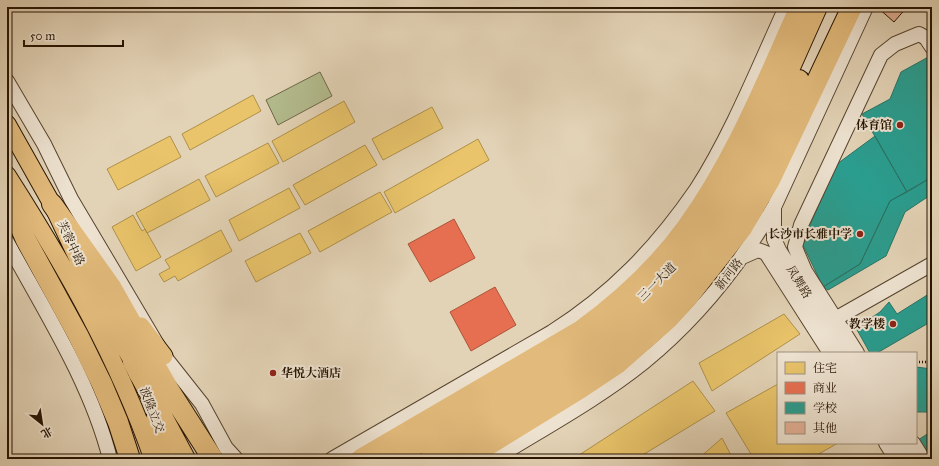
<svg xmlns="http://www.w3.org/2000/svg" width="939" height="466" viewBox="0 0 939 466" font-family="'IM FELL Great Primer','Noto Serif SC',serif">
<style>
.green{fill:#b3bc8e;stroke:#6d6848}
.homes{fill:#e9c46a;stroke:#af904b}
.shops{fill:#e76f51;stroke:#ad5439}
.schools{fill:#2a9d8f;stroke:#297465}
.building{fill:#e3b094;stroke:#271502}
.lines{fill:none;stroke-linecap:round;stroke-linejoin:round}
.minor-casing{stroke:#56442f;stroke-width:16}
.major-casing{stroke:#271502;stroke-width:19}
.highway-casing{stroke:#271502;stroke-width:22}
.path{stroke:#271502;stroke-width:2.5;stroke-dasharray:1 2;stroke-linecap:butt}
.minor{stroke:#ede2d0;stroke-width:14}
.major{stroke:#e2ba7b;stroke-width:17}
.highway{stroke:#e2ba7b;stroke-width:20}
.poi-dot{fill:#8f2418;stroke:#ede2d0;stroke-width:1.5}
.labels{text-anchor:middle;stroke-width:4;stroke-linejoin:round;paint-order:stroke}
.poi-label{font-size:12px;font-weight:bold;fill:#271502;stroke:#ede2d0;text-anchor:end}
.street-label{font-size:12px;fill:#271502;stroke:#ede2d0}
</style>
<rect width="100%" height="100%" fill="#e3d3b6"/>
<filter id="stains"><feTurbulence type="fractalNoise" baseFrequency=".005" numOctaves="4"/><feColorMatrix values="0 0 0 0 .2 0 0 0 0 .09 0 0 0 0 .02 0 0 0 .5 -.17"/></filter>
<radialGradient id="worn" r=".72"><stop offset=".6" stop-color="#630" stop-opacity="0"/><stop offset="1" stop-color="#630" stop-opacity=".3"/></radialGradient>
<!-- green -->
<path class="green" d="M320 72 332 96 278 125 266 100Z"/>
<!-- homes -->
<path class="homes" d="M253 95 261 111 190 150 182 134Z
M344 101 355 122 283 162 272 141Z
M432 107 443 128 383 160 372 139Z
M170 136 181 157 118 190 107 169Z
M478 139 489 160 395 213 384 192Z
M268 143 279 163 216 197 205 176Z
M365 145 377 165 305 205 293 185Z
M199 179 210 200 147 233 136 213Z
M289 188 300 208 239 241 229 220Z
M380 192 392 212 320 252 308 231Z
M133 215 142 231 145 229 161 257 136 271 112 227Z
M221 230 232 251 178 281 175 276 164 282 159 274 170 268 165 260Z
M300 233 311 253 256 282 245 261Z
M784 314 800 334 712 391 699 363Z
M693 381 715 411 636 459H573Z
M778 384V443H838L810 459H754L726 413Z
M722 438 733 459H698Z"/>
<!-- shops -->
<path class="shops" d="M454 219 475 258 430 282 408 244Z
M495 287 516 325 471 351 450 312Z"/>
<!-- schools -->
<path class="schools" d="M932 55V177L907 192 862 114 890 99 901 72Z
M875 136 907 192 890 201 860 264 823 287 802 243 837 164Z
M932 177V194L905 212 886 256 828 290 823 287 860 264 890 201Z
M932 292V321L877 353H870L856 328 880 312 889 302 897 314Z
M916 367 932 369V412H916Z
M932 431V459H928L918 440Z"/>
<!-- building -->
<path class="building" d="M877 7H907L894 22Z"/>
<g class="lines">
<defs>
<path id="minor" d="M7 81 44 144 71 199 164 356 202 404 226 448 236 459
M774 207V239L779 250 844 353
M7 242C44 310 91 383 110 459
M742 257 758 250 766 253 830 353
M835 319 932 264
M857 353 805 271 799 257 795 247 801 225 881 55 895 44 919 34 926 38 932 47
M886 443 896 459
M900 443 910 459
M913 443 923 459
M332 459 552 332C612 294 656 248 696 190 731 136 759 66 786 7
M494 459C544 428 598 399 644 362 698 318 740 265 775 205L866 7"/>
<path id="major" d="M7 124 52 204 96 297 133 362 138 375
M7 175C64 264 118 358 153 459
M141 326 164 356
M155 418 170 459"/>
<path id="highway" d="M7 197 26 240 78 335 102 384 118 422 130 459
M52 204 111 287 169 390 213 459
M133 362 185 459
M361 459 580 331C620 302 657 268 686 228 735 161 766 82 800 7
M391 459C508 392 639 331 714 215 756 150 785 77 817 7
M430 459C519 407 613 359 683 280 692 270 702 259 710 248 747 195 772 138 799 80
M466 459 581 388 617 364 668 319 688 297 742 228 770 180 852 7"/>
</defs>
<!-- minor casing -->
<use href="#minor" class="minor-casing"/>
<!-- major casing -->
<use href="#major" class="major-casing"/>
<!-- highway casing -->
<use href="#highway" class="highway-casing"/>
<!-- path -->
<path class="path" d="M916 362H926L932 364"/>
<!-- minor -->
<use href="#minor" class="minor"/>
<!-- major -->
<use href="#major" class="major"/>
<!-- highway -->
<use href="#highway" class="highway"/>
</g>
<!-- markers -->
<g class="poi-dot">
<circle cx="900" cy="125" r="4"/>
<circle cx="860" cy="234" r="4"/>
<circle cx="893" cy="324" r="4"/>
<circle cx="273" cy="373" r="4"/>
</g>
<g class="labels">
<!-- poi labels -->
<g class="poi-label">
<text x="892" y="129">体育馆</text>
<text x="852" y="238">长沙市长雅中学</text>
<text x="885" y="328">教学楼</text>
<text x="281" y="377" text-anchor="start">华悦大酒店</text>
</g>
<!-- street labels -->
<g class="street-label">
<text transform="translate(71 243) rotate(65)" y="4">芙蓉中路</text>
<text transform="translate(729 274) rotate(-52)" y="4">新河路</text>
<text transform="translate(657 282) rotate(-45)" y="4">三一大道</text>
<text transform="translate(799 282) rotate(58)" y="4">凤舞路</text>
<text transform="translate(152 410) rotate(69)" y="4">波隆立交</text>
</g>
</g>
<!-- margin -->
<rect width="939" height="466" fill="none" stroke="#e3d3b6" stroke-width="24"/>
<rect x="8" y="8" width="923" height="450" fill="none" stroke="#271502" stroke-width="2"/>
<rect x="12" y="12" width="915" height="442" fill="none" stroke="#271502"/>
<!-- legend -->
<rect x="777" y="352" width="140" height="92" fill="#ede2d0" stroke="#9e907e"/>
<rect x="785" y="362" width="20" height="12" fill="#e9c46a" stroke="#9e907e"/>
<text x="813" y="372" font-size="12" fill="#271502">住宅</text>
<rect x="785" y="382" width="20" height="12" fill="#e76f51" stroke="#9e907e"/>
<text x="813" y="392" font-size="12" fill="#271502">商业</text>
<rect x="785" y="402" width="20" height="12" fill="#2a9d8f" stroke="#9e907e"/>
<text x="813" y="412" font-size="12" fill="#271502">学校</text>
<rect x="785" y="422" width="20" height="12" fill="#e3b094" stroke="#9e907e"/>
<text x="813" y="432" font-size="12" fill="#271502">其他</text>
<!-- north arrow -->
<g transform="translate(42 424) rotate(150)" stroke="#ede2d0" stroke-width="3" paint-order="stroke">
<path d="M0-3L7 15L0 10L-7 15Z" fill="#271502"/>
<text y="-6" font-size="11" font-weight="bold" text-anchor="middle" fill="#271502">北</text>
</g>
<!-- scale -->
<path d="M24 40v6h99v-6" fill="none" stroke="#271502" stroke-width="2"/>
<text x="30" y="40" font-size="12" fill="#271502" stroke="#ede2d0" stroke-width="3" paint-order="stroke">50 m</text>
<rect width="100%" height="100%" filter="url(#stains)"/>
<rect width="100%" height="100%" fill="url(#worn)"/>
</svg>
